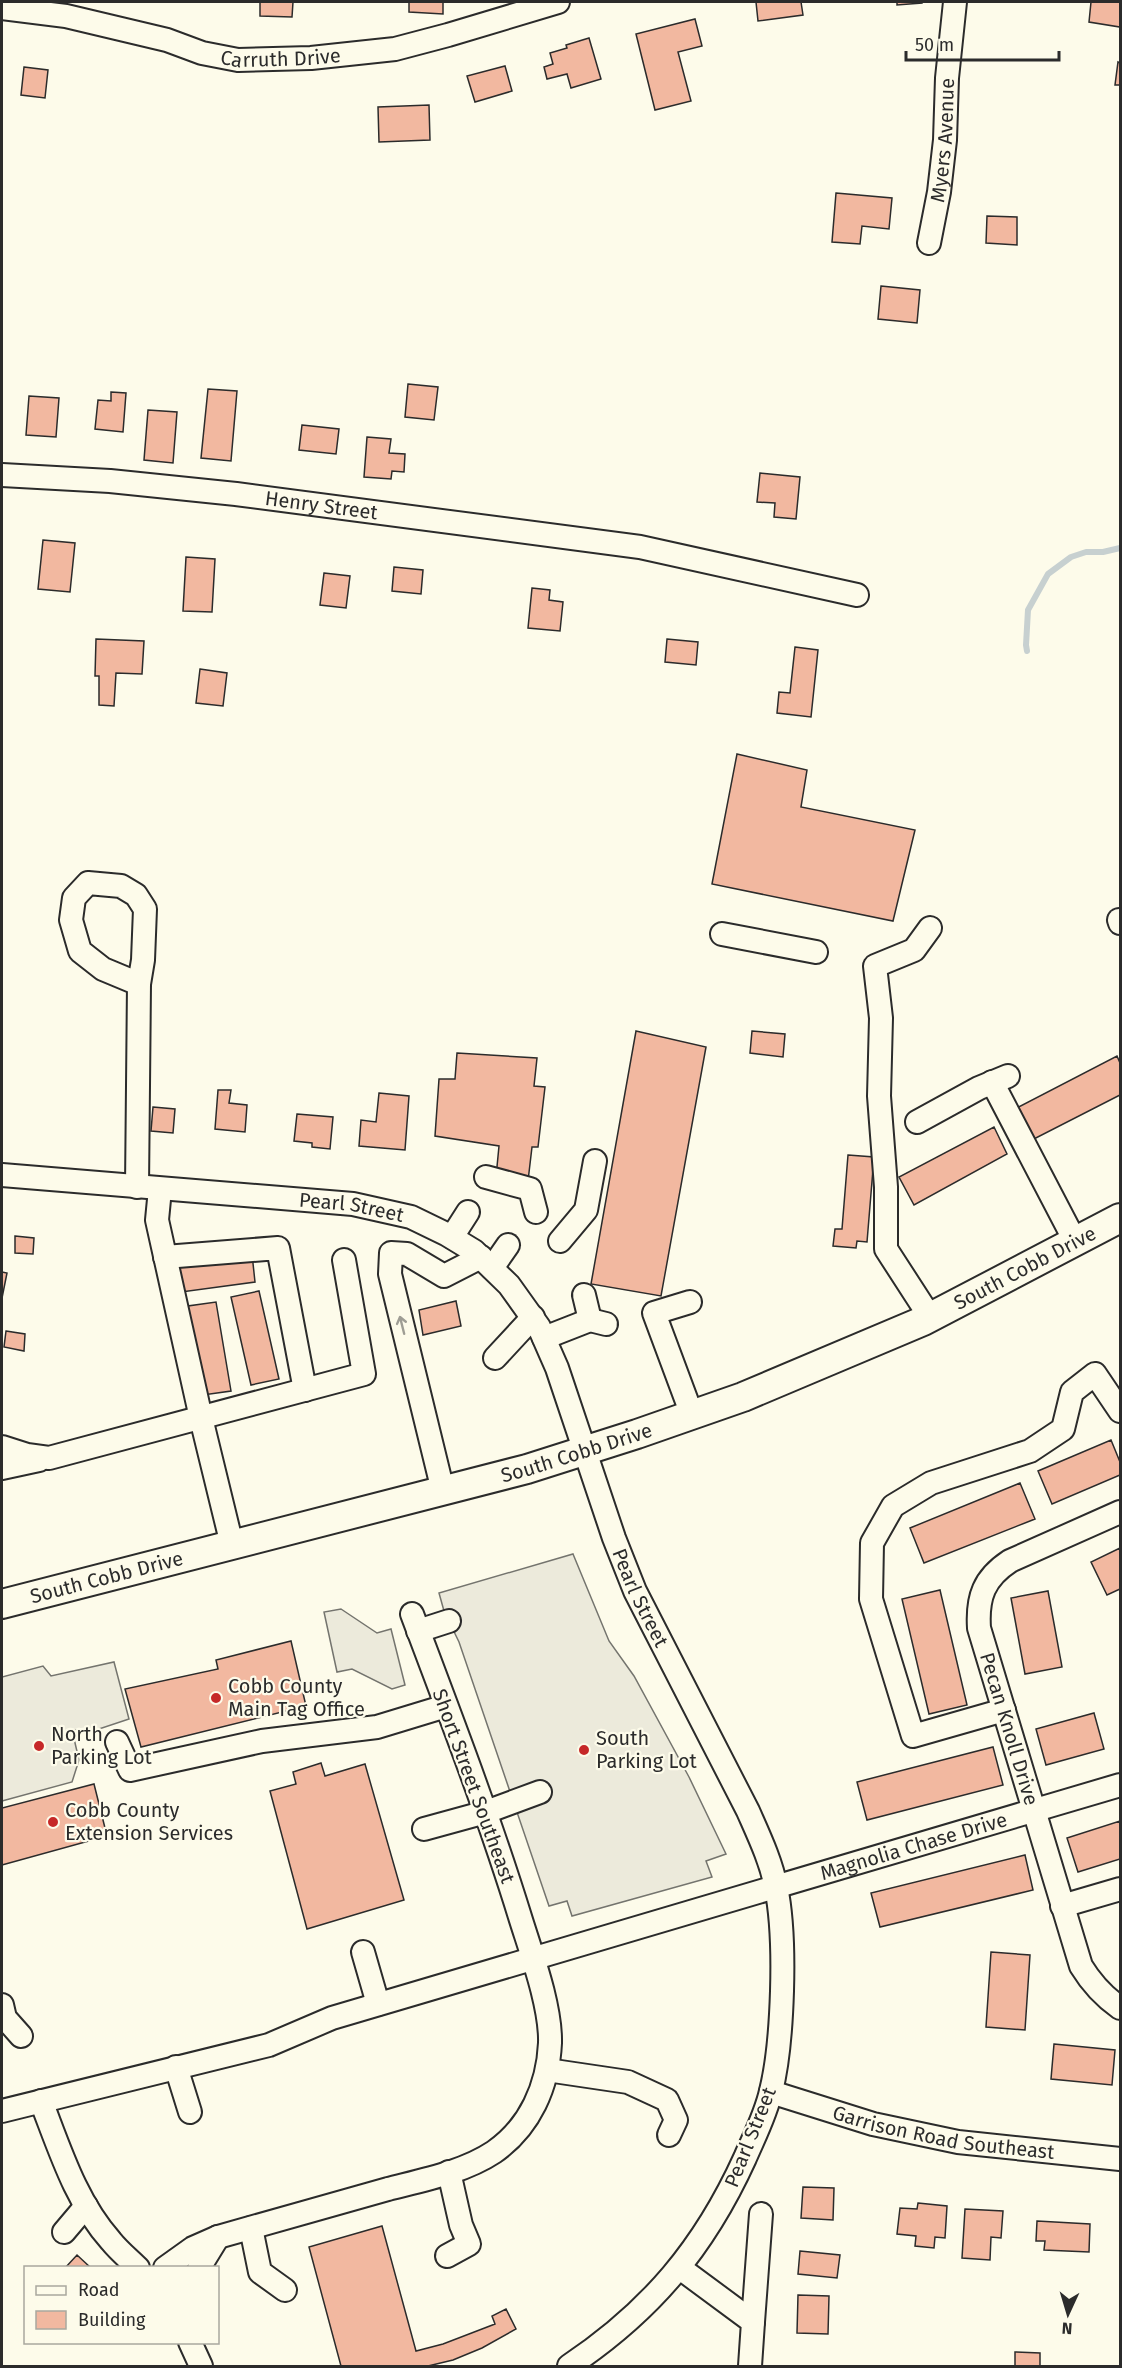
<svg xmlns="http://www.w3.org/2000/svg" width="1122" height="2368" viewBox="0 0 1122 2368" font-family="'Fira Sans',sans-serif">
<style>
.parking{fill:#eceadb;stroke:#74746e;stroke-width:1.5}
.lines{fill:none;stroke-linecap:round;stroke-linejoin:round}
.stream{stroke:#c7d0d0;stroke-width:6}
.building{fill:#f2b8a0;stroke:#2b2b2b;stroke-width:1.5}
.minor-casing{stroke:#2b2b2b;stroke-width:26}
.major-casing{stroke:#2b2b2b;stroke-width:32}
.minor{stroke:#fdfbea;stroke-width:22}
.major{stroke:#fdfbea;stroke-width:28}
.oneway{stroke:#9e9d94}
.poi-dot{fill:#c62828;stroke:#fdfbea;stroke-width:2}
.labels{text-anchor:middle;stroke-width:4.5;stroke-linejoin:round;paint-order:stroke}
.street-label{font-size:20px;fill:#2b2b2b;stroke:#fdfbea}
.poi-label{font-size:20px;fill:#2b2b2b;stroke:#fdfbea;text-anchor:start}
</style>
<rect width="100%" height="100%" fill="#fdfbea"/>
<!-- parking -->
<path class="parking" d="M573 1554 609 1641 634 1676 689 1777 726 1854 706 1861 712 1877 572 1916 567 1901 549 1906 459 1642 444 1611 439 1593Z
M341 1609 377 1633 391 1629 405 1685 392 1689 352 1669 337 1672 324 1612Z
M114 1662 129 1719 93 1731 72 1730 79 1760 72 1782 2 1801V1677L43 1666 51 1676Z"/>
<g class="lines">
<!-- stream -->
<path class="stream" d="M1027 651 1026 645 1028 610 1048 574 1071 557 1086 552H1103L1120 548"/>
</g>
<!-- building -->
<path class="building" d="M260 2H293L292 17 260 16Z
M409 2H443V14L409 12Z
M756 2H801L803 15 758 21Z
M897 2H922V3L897 5Z
M1091 2H1120V27L1089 22Z
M695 19 702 46 678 52 691 101 655 110 636 34Z
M589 38 601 79 571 88 567 74 547 79 544 67 553 64 550 53 567 48 566 45Z
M1118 62 1120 63V85H1115Z
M505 66 512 91 475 102 467 76Z
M24 67 48 70 45 98 21 95Z
M429 105 430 140 379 142 378 107Z
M836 193 892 198 889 229 862 226 860 244 832 242Z
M987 216 1017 217V245L986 243Z
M881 286 920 290 917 323 878 319Z
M408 384 438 387 434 420 405 417Z
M208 389 237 391 231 461 201 458Z
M111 392 126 393 123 432 95 429 98 400 111 401Z
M29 396 59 398 56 437 26 435Z
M148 410 177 412 173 463 144 460Z
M302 425 339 429 336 454 299 450Z
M367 437 391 439 389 453 405 454 404 472 392 471 391 479 364 477Z
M760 473 800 477 796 519 774 517 775 503 757 502Z
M43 540 75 543 70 592 38 589Z
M186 557 215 559 212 612 183 611Z
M394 567 423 570 421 594 392 591Z
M324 573 350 576 346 608 320 605Z
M532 588 550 590 549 600 563 602 560 631 528 628Z
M96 639 144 641 142 674 116 673 114 706 99 705V676H95Z
M667 639 698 642 696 665 665 662Z
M795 647 818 650 811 717 777 713 779 692 790 693Z
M200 669 227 673 223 706 196 703Z
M737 754 807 770 801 807 915 830 893 921 712 884Z
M636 1031 706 1047 661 1296 591 1284Z
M752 1031 785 1034 783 1057 750 1053Z
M457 1053 537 1058 534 1086 545 1087 538 1147H532L528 1181 496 1177 499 1146 435 1136 439 1079H455Z
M1117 1056 1120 1063V1095L1030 1141 1011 1111Z
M218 1090H231L229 1103 247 1105 245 1132 215 1129Z
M379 1093 409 1096 405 1150 359 1146 361 1120 376 1122Z
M153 1107 175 1109 173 1133 151 1131Z
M297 1114 333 1117 330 1149 312 1147V1143L294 1141Z
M994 1127 1007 1154 914 1205 899 1177Z
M848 1155 874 1157 867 1242 857 1241 856 1248 833 1246 835 1229H842Z
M15 1236 34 1238 33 1254 15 1253Z
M252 1254 255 1282 174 1293 170 1264Z
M2 1272 7 1273 2 1298Z
M259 1291 279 1379 251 1385 231 1297Z
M456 1301 461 1326 423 1335 419 1310Z
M216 1302 231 1391 203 1395 188 1306Z
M6 1331 25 1334 24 1351 4 1347Z
M1111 1440 1120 1462V1475L1052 1504 1038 1471Z
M1020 1483 1035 1519 924 1563 910 1528Z
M1120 1548V1589L1107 1595 1091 1562Z
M940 1590 967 1705 929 1714 902 1599Z
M1048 1591 1062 1667 1025 1674 1011 1598Z
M291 1641 306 1706 141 1747 125 1689 218 1669 216 1660Z
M1094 1713 1104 1749 1046 1765 1036 1729Z
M993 1747 1003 1785 867 1820 857 1782Z
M321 1763 325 1776 365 1764 404 1900 307 1929 270 1791 296 1784 293 1772Z
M94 1784 107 1836 2 1865V1808Z
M1120 1821V1859L1078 1872 1067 1838Z
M1025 1855 1033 1890 880 1927 871 1893Z
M991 1952 1030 1955 1025 2030 986 2027Z
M1054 2044 1115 2050 1112 2085 1051 2079Z
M803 2187 834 2188 833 2220 801 2218Z
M918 2203 947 2206 945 2238 935 2237 934 2248 915 2246 916 2236 897 2234 900 2208 917 2209Z
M965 2209 1003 2211 1001 2238 991 2237 990 2260 962 2258Z
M1037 2221 1090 2224 1089 2252 1044 2250 1045 2241H1036Z
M382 2226 416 2351 443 2344 495 2324 492 2316 506 2309 516 2329 482 2348 453 2360 428 2366H341L309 2247Z
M800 2251 840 2255 837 2278 798 2274Z
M77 2255 91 2268H65Z
M798 2295 829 2296 828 2334 797 2333Z
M1015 2352 1040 2353V2366H1015Z"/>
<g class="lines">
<defs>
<g id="minor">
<path id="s1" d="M2 8 66 16 167 40 202 53 238 60 311 58 395 49 448 35 558 2"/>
<path id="s2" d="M929 243 939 192 945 140 947 78 955 2"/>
<path id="s3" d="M2 475 110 481 236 494 640 547 857 595"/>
<path d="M1119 920 1120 923"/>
<path d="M930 928 914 950 875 966 881 1018 879 1096 886 1187V1249L930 1317"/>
<path d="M722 934 816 952"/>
<path d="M992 1082 1076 1243"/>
<path d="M917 1122 979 1088 1008 1076"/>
<path id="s4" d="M2 1175 353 1204 411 1217 446 1234 474 1251 509 1285 539 1327 557 1368 614 1538 635 1591 748 1811C759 1836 771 1861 776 1887 783 1921 783 1957 782 1991 781 2024 779 2059 771 2091 766 2114 754 2137 745 2158 704 2248 651 2311 569 2366"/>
<path d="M486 1177 530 1189 536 1212"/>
<path d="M137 1187 139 984 143 960 145 909 136 895 121 886 88 883 74 898 71 920 80 951 103 969 139 984"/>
<path d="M160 1189 157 1220 201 1418 232 1545"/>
<path d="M452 1237 468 1212"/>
<path d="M560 1241 586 1210 595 1161"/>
<path d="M165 1257 278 1248 305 1390"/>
<path d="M492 1268 508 1245"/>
<path d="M584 1295 590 1320"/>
<path d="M690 1302 654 1313 692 1415"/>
<path d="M544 1338 590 1320 606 1324"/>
<path d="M495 1358 533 1317"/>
<path d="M2 1447 27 1455 49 1458 364 1374 344 1260"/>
<path d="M2 1468 39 1460"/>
<path d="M443 1491 390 1274 391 1253 407 1254 444 1276 481 1257"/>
<path id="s5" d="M1120 1512 1010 1561C984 1578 977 1597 979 1628L1081 1966C1092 1984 1103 1996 1120 2008"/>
<path d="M418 1631 449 1621"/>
<path d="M1004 1710 913 1736 871 1599 872 1543 893 1506 931 1483 1030 1451 1063 1429 1072 1392 1095 1374 1120 1411"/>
<path d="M117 1742 130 1770 262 1741 377 1727 446 1706"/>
<path d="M424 1829 486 1812 540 1792"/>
<path d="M1062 1906 1120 1889"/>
<path d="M363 1952 378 2004"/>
<path d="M2 2005 5 2018 21 2036"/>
<path d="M176 2067 190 2112"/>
<path d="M547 2070 628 2082 667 2100 676 2120 669 2135"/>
<path id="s6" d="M771 2092 873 2124 958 2142 1120 2159"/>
<path d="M41 2101C60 2150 76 2202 111 2241 119 2251 129 2259 138 2268"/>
<path id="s7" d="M2 2111 269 2045 332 2018 1120 1785"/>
<path d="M251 2228 260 2272 285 2290"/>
<path d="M64 2232 86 2206"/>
<path d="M447 2256 469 2244 461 2225 449 2172"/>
<path d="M165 2268 193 2248 218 2237C275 2221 331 2205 388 2189 423 2180 464 2172 494 2152 530 2127 548 2086 550 2043 551 2007 532 1955 521 1920 489 1816 450 1715 412 1614"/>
<path d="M199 2268 218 2237"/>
<path d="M680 2268 753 2322 750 2366"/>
<path d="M753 2322 761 2214"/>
<path d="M190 2342 201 2366"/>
</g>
<g id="major">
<path id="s8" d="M2 1604 527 1469 637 1434 743 1397 923 1321 1120 1218"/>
</g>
</defs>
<!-- minor casing -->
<use href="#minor" class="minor-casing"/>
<!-- major casing -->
<use href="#major" class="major-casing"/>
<!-- minor -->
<use href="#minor" class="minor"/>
<!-- major -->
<use href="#major" class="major"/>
</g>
<!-- one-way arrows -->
<defs><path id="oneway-shaft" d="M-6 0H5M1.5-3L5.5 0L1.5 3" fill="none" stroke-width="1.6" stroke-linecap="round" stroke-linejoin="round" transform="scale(1.5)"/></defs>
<use class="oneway" href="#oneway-shaft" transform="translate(402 1325) rotate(-104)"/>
<!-- markers -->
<g class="poi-dot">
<circle cx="216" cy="1698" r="6"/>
<circle cx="39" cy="1746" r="6"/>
<circle cx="584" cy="1750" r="6"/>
<circle cx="53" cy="1822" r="6"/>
</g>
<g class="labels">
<!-- street labels -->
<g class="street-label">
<text dy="7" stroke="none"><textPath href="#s1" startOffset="285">Carruth Drive</textPath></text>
<text dy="7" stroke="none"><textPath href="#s2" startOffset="104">Myers Avenue</textPath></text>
<text dy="7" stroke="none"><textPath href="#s3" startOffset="321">Henry Street</textPath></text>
<text dy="7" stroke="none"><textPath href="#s4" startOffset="351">Pearl Street</textPath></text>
<text dy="7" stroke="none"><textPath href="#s8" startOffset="1080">South Cobb Drive</textPath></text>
<text dy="7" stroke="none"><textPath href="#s8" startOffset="594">South Cobb Drive</textPath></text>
<text dy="7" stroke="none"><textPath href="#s8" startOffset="108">South Cobb Drive</textPath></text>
<text dy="7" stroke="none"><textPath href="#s4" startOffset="873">Pearl Street</textPath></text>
<text dy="7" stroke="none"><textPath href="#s5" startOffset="304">Pecan Knoll Drive</textPath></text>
<text transform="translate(474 1786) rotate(70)" y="7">Short Street Southeast</text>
<text dy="7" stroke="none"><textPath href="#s7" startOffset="950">Magnolia Chase Drive</textPath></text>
<text dy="7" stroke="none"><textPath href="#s6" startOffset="178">Garrison Road Southeast</textPath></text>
<text transform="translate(750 2137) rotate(-68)" y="7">Pearl Street</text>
</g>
<!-- poi labels -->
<g class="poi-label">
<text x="228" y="1693">Cobb County<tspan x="228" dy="23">Main Tag Office</tspan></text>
<text x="51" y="1741">North<tspan x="51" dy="23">Parking Lot</tspan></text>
<text x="596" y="1745">South<tspan x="596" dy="23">Parking Lot</tspan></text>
<text x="65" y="1817">Cobb County<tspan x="65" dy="23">Extension Services</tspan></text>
</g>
</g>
<!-- border -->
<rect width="1122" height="2368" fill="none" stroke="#2b2b2b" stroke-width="6"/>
<!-- legend -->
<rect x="24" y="2266" width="195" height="78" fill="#fdfbea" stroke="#a9a89e" stroke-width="1.5"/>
<rect x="36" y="2286" width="30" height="9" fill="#fdfbea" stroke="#a9a89e" stroke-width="1.5"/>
<text x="78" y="2296" font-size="18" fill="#2b2b2b">Road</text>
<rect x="36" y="2311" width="30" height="18" fill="#f2b8a0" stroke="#a9a89e" stroke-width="1.5"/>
<text x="78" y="2326" font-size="18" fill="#2b2b2b">Building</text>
<!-- north arrow -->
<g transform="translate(1068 2314) rotate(184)" stroke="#fdfbea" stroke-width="4.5" paint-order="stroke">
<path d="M0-4.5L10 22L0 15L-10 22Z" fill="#2b2b2b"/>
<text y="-9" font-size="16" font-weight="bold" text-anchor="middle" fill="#2b2b2b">N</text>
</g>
<!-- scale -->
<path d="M906 51v9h153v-9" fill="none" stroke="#2b2b2b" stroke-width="3"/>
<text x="915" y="51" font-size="18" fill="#2b2b2b" stroke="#fdfbea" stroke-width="4.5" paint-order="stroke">50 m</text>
</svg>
